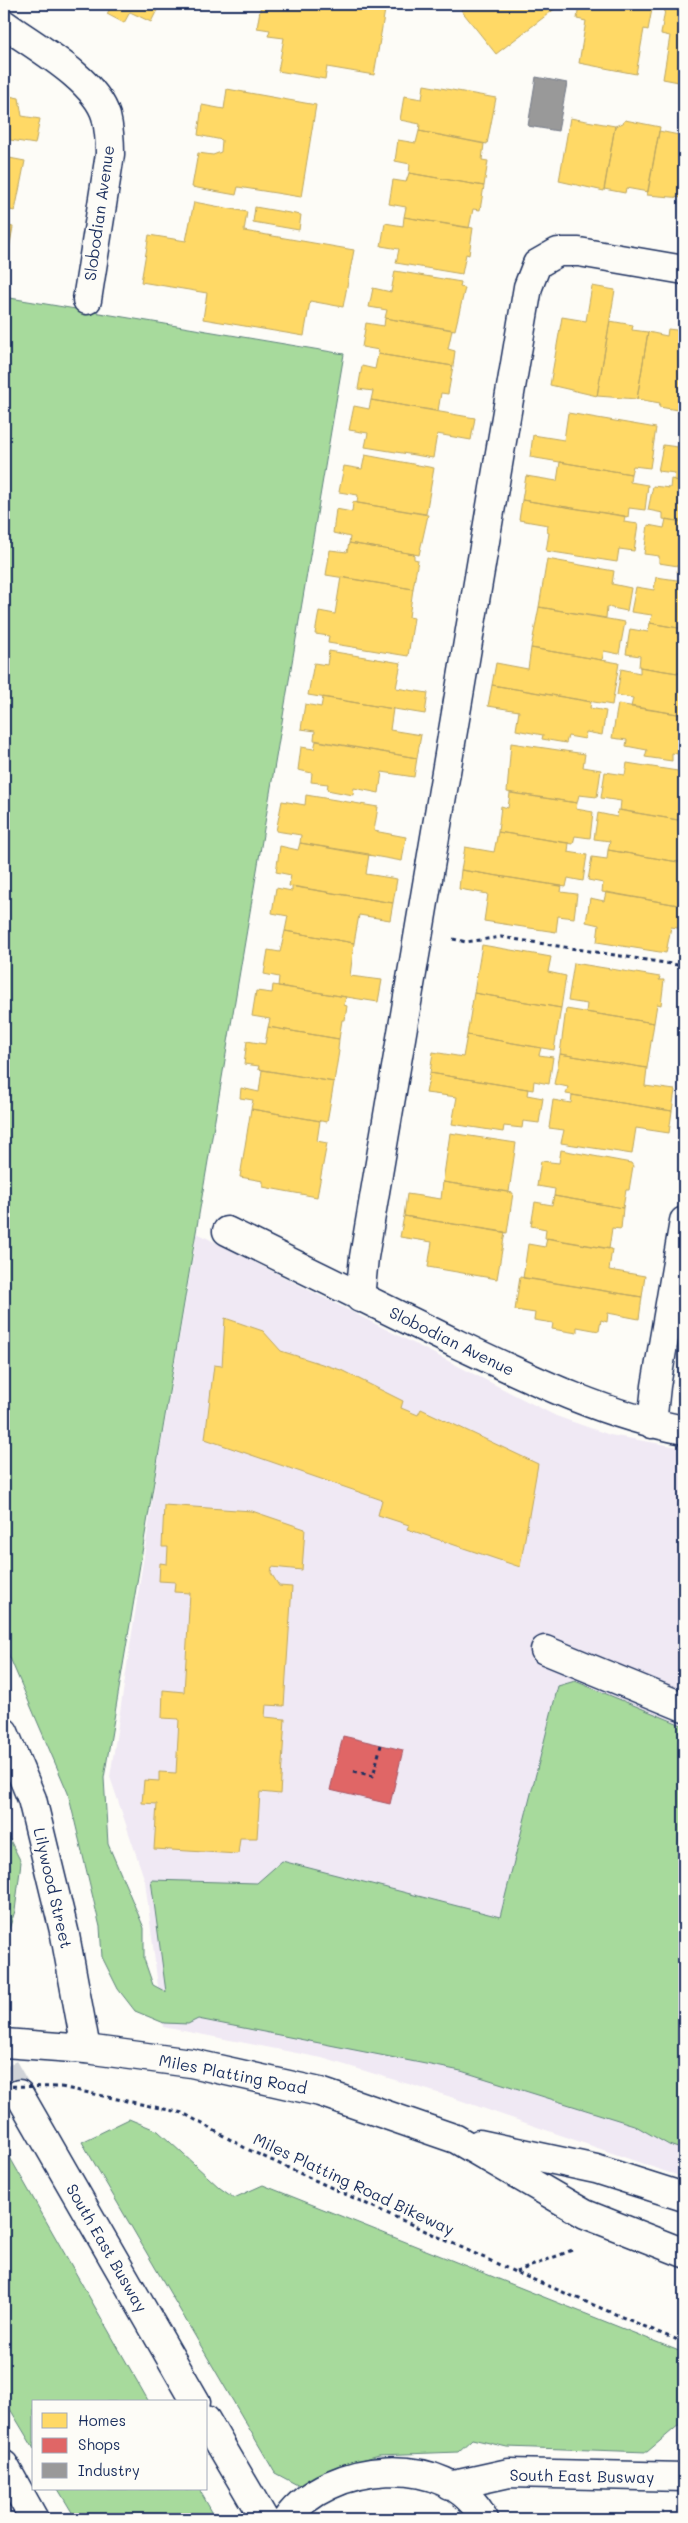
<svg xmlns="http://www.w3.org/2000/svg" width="688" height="2523" viewBox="0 0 688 2523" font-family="Mali,sans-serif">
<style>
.built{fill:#f0e9f4}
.green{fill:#a7da9c;stroke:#61847d}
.homes{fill:#ffd966;stroke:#bba664}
.shops{fill:#e06666;stroke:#a55664}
.industry{fill:#999;stroke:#737987}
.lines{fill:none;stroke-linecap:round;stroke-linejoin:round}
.minor-tunnel{stroke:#d0d3d8;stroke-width:28;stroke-dasharray:28 14;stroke-linecap:butt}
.minor-casing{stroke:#1b2f5e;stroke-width:31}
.major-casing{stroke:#1b2f5e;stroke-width:31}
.highway-casing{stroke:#1b2f5e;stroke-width:31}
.path{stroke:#1b2f5e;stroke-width:3;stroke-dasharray:4 4;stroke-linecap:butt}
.minor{stroke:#fdfcf7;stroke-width:28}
.major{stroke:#fdfcf7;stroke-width:28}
.highway{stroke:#fdfcf7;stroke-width:28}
.path-bridge{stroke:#1b2f5e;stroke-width:3;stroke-dasharray:4 4;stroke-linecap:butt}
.labels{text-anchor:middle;stroke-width:5;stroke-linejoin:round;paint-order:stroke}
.street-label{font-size:16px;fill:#1b2f5e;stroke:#fdfcf7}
</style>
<rect width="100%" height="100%" fill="#fdfcf7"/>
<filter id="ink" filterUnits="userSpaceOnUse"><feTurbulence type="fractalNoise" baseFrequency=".02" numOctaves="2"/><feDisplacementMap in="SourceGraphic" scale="10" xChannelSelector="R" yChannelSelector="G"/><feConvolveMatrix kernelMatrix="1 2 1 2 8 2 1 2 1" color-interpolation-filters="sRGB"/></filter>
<g filter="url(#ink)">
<!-- built -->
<path class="built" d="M197 1233 556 1416 610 1435 684 1448V2178L448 2096 322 2058 163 2027 145 1881 110 1777 157 1470Z"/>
<!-- green -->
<path class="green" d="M4 297 344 354 104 1778 108 1844 144 1928V1959L153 1985 166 1992 151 1880 257 1883 282 1861 500 1917 558 1686 575 1681 684 1726V2150L669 2145 634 2125 461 2071 198 2019 188 2024 164 2023 135 2011 118 1989 102 1957 100 1927 68 1793 4 1644Z
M4 1828 21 1862 15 1911 4 1944Z
M129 2119 158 2131 220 2188 234 2198 263 2185 684 2353V2418L680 2424 647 2452 507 2447 472 2439 458 2452 379 2455 335 2468 301 2487 275 2473 82 2142Z
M4 2147 149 2402H34V2449L4 2399Z
M58 2489H199L216 2519H76Z"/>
<!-- homes -->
<path class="homes" d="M112 4H160L151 22 130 12 124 23 107 14Z
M261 4H386L374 75 327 67 325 79 278 71 284 38 268 36 270 30 257 28Z
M468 4H561L496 54 461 10Z
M579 4H653L648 30 644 29 636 74 579 63 586 21 577 19Z
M666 4H684V83L663 79 670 36 661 34Z
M424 85 496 98 487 144 419 131 420 124 400 120 404 96 422 99Z
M227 89 316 105 301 197 238 187 236 195 192 187 198 153 213 155 221 152 222 140 198 135 202 105 224 109Z
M4 95 19 98 22 116 40 119 35 144 4 139Z
M570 118 615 126 604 191 559 181Z
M625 120 660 127 648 192 626 188 625 193 604 189 615 126 623 123Z
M680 130 684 131V198L647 195 659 131 679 135Z
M419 131 484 144 482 160 488 161 484 186 409 173 410 164 395 161 398 140 416 143Z
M4 157 25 161 15 211 4 209Z
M409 173 484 186 480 210 473 209 469 228 404 217 406 207 389 204 393 180 406 182Z
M194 202 247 212 244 231 354 250 343 307 310 301 304 336 203 319 207 293 141 282 149 235 186 241Z
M255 207 301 215 299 230 253 222Z
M404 217 473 228 469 255 466 254 462 274 396 263 399 249 381 246 385 223 403 226Z
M4 225 13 227 5 272H4Z
M395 271 461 282 460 287 465 288 455 330 385 318 387 310 369 307 373 288 391 292Z
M592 286 615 290 597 396 550 385 562 317 586 321Z
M385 318 452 330 448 349 455 351 453 366 378 354 379 350 362 347 366 323 384 326Z
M610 321 633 325 632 330 648 332 637 399 597 396Z
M668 329 684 331V375L678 410 659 407 660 403 637 399 648 332 667 336Z
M378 354 453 366 448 394 441 393 438 411 371 400 373 391 358 389 362 366 375 369Z
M684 375V411L678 410Z
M371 400 475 418 471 440 437 434 433 458 365 447 368 433 349 430 354 406 369 409Z
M568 413 656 428 650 468 633 466 631 474 530 457 533 435 564 440Z
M681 434 684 435V482L674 480 675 473 658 471 663 445 678 447Z
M365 455 434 468 426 514 357 503 358 495 339 492 344 466 362 469Z
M560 462 631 474 630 482 648 485 645 510 629 508 628 517 522 500 526 476 557 481Z
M671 479 684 482V522L663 519V513L648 510 653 486 670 488Z
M522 500 625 516 624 522 638 524 634 551 619 549 617 562 546 551 549 533 547 532 548 525 519 520Z
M353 502 428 515 419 555 349 543 350 537 333 533 336 509 352 512Z
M666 519 684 522V573L677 572 678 566 659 563V556L644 554 648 525 664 528Z
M349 543 414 554V559L418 560 413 589 326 575 330 550 347 552Z
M547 559 614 571 612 584 631 588 627 611 607 607 606 618 539 607Z
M341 577 413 589 409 617 414 618 408 656 328 643 329 636 315 634 319 611 335 614Z
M656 577 684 581V629L650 623 652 615 631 612 636 587 654 590Z
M539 607 625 622 619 654 604 651 602 660 531 648Z
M650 623 684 629V674L639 667 640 656 626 654 630 629 648 632Z
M531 648 619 663 612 705 492 685 496 663 528 669Z
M329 651 401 663 396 688 428 693 425 714 308 695 314 663 327 665Z
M640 667 684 674V715L631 707 633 698 617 695 621 669 640 673Z
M492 685 591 702 590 708 606 711 602 735 586 732 585 739 568 736 566 743 542 739 543 735 516 730 519 711 488 706Z
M323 697 393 709 390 730 421 735 417 758 314 740 315 731 301 729 305 704 321 707Z
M618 704 684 715V755L672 753V761L645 757 647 750 626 746 627 740 612 738Z
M316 741 417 758 414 777 382 772 379 793 354 788 353 795 327 790 328 784 311 782 312 773 298 770 301 747 314 749Z
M511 743 585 754 583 767 601 770 597 797 579 795 577 803 507 792Z
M627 763 684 772V821L620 810 621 801 601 798 605 772 625 775Z
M510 793 577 803 576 809 593 812 590 838 575 836 573 844 498 832 501 806 508 808Z
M306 795 378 807 374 831 406 837 402 861 300 843 301 835 276 831 282 801 305 805Z
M618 810 684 821V863L608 850 610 841 594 839 598 813 617 817Z
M498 832 569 843 568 852 587 855 583 881 568 878 566 887 461 870 465 847 494 852Z
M300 843 369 854 366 874 397 879 393 903 289 886 291 875 276 872 280 846 298 850Z
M608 850 684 863 682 882H684V906L602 892 603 883 588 880 592 857 607 859Z
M461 870 562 886 561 892 577 894 574 918 558 916 556 932 484 921 488 894 459 889Z
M292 886 393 903 390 920 359 915 354 943 285 931 288 916 272 913 276 888 292 891Z
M606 892 684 906V929L671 927 666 953 597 942 599 925 586 922 590 898 604 901Z
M285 931 354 943 350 976 382 980 378 1002 278 986 279 977 264 974 268 950 280 952Z
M482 945 551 957 548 972 566 976 561 1008 474 993Z
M574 963 660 977 659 980H664L661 1005 657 1004 654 1023 586 1012 587 1004 568 1001Z
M273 985 346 997 344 1005 347 1006 345 1020H342L339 1039 268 1027 270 1019 252 1016 256 991 272 993Z
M474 993 561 1008 554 1050 467 1035Z
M566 1009 654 1023 647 1068 560 1054Z
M268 1027 339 1039 338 1050 339 1051 334 1082 258 1069 259 1066 244 1064 247 1041 265 1044Z
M467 1035 541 1048 539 1055 553 1057 549 1084 534 1081 533 1090 430 1073 433 1052 463 1057Z
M560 1054 647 1068 645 1086 675 1090 672 1111 566 1094 568 1087 554 1084Z
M262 1070 334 1082 327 1122 251 1109 253 1100 240 1098 241 1088 259 1092Z
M430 1073 528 1089 527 1095 543 1098 539 1123 523 1121 522 1128 504 1126 503 1132 452 1124 457 1097 426 1093Z
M572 1095 672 1111 669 1133 636 1128 632 1154 561 1143 564 1130 549 1128 553 1100 571 1103Z
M251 1109 320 1121 317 1141 327 1143 317 1197 263 1187V1181L240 1177Z
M450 1133 516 1143 509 1192 443 1182Z
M561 1150 631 1163 633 1166 629 1190H626L623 1208 554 1196 555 1189 537 1186 541 1161 559 1163Z
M443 1182 513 1193 507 1233 404 1216 407 1194 441 1199Z
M554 1196 623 1208 621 1229 612 1228 609 1249 545 1238 546 1229 531 1226 535 1202 552 1205Z
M404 1216 505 1232 497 1279 428 1267 432 1242 400 1237Z
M547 1238 612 1249 609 1270 645 1276 642 1297 523 1278 528 1244 545 1247Z
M520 1277 642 1297 639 1319 608 1313 607 1322 601 1320 599 1331 577 1327V1333L552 1329 553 1323 534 1320 535 1313 515 1310Z
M225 1318 263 1331 281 1351 341 1370 403 1401 401 1408 418 1415 421 1409 538 1464 520 1567 407 1529 409 1525 378 1515 382 1500 205 1439 214 1365 222 1366Z
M164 1505 252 1511 305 1529 302 1570 272 1567 271 1573 279 1586 292 1587 284 1706 266 1705 265 1717 285 1719 280 1794 260 1792 257 1838H240L238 1854 154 1849 157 1804 142 1803 144 1780 159 1781V1772L176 1773 179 1719 162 1718 163 1690 184 1692 190 1593 174 1592 175 1582 159 1581 160 1563 167 1564 168 1547H162Z"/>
<!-- shops -->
<path class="shops" d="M343 1736 403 1750 390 1804 330 1790Z"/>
<!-- industry -->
<path class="industry" d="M536 77 567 83 558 131 528 126Z"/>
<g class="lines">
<!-- minor-tunnel -->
<path class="minor-tunnel" d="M4 2068 19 2094"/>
<defs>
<path id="minor" d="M4 24C34 46 95 79 106 116 109 128 110 141 110 154L87 300
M227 1231C303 1269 379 1306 455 1343 529 1378 603 1415 684 1430
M360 1298 364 1257 528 287 537 264 558 252H579L684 270
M652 1424 656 1386 684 1221
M545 1650 684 1707
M4 1732 32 1799 65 1935 86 2049
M19 2094 196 2402
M206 2420 264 2519
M450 2486 509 2473 684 2477
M287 2519C327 2462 448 2449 484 2519"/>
<path id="major" d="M4 2043 86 2049 191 2063 320 2092 456 2139 585 2214 684 2253
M479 2144 596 2169 684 2197"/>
<path id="highway" d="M4 2465 34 2519"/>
</defs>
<!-- minor casing -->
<use href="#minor" class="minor-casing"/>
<!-- major casing -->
<use href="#major" class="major-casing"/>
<!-- highway casing -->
<use href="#highway" class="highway-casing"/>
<!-- path -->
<path class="path" d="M453 939 466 942 501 937 684 966
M354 1771 373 1776 381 1745
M61 2087 183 2113 247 2149 515 2272 684 2343
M516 2272 575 2249
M657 2519 663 2512"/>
<!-- minor -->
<use href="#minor" class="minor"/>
<!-- major -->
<use href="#major" class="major"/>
<!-- highway -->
<use href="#highway" class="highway"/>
<!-- path-bridge -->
<path class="path-bridge" d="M4 2086 61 2087"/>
</g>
</g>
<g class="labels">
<!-- street labels -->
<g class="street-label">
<text transform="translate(99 213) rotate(-82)" y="6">Slobodian Avenue</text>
<text transform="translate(452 1341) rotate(26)" y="6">Slobodian Avenue</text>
<text transform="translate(53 1888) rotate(77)" y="6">Lilywood Street</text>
<text transform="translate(233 2074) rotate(11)" y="6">Miles Platting Road</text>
<text transform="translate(354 2184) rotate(25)" y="6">Miles Platting Road Bikeway</text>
<text transform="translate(107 2248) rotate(60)" y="6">South East Busway</text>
<text transform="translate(582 2476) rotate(1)" y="6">South East Busway</text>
</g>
</g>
<!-- margin -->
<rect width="688" height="2523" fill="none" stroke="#fdfcf7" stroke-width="20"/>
<rect x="10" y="10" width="668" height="2503" fill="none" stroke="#1b2f5e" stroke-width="2" filter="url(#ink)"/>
<!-- legend -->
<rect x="32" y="2400" width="175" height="90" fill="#fdfcf7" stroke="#a3aaba"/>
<rect x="42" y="2413" width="25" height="15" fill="#ffd966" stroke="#a3aaba"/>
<text x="78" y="2426" font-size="15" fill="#1b2f5e">Homes</text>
<rect x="42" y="2438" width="25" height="15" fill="#e06666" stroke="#a3aaba"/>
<text x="78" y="2450" font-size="15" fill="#1b2f5e">Shops</text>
<rect x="42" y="2463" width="25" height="15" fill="#999999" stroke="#a3aaba"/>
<text x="78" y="2476" font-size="15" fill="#1b2f5e">Industry</text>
</svg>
